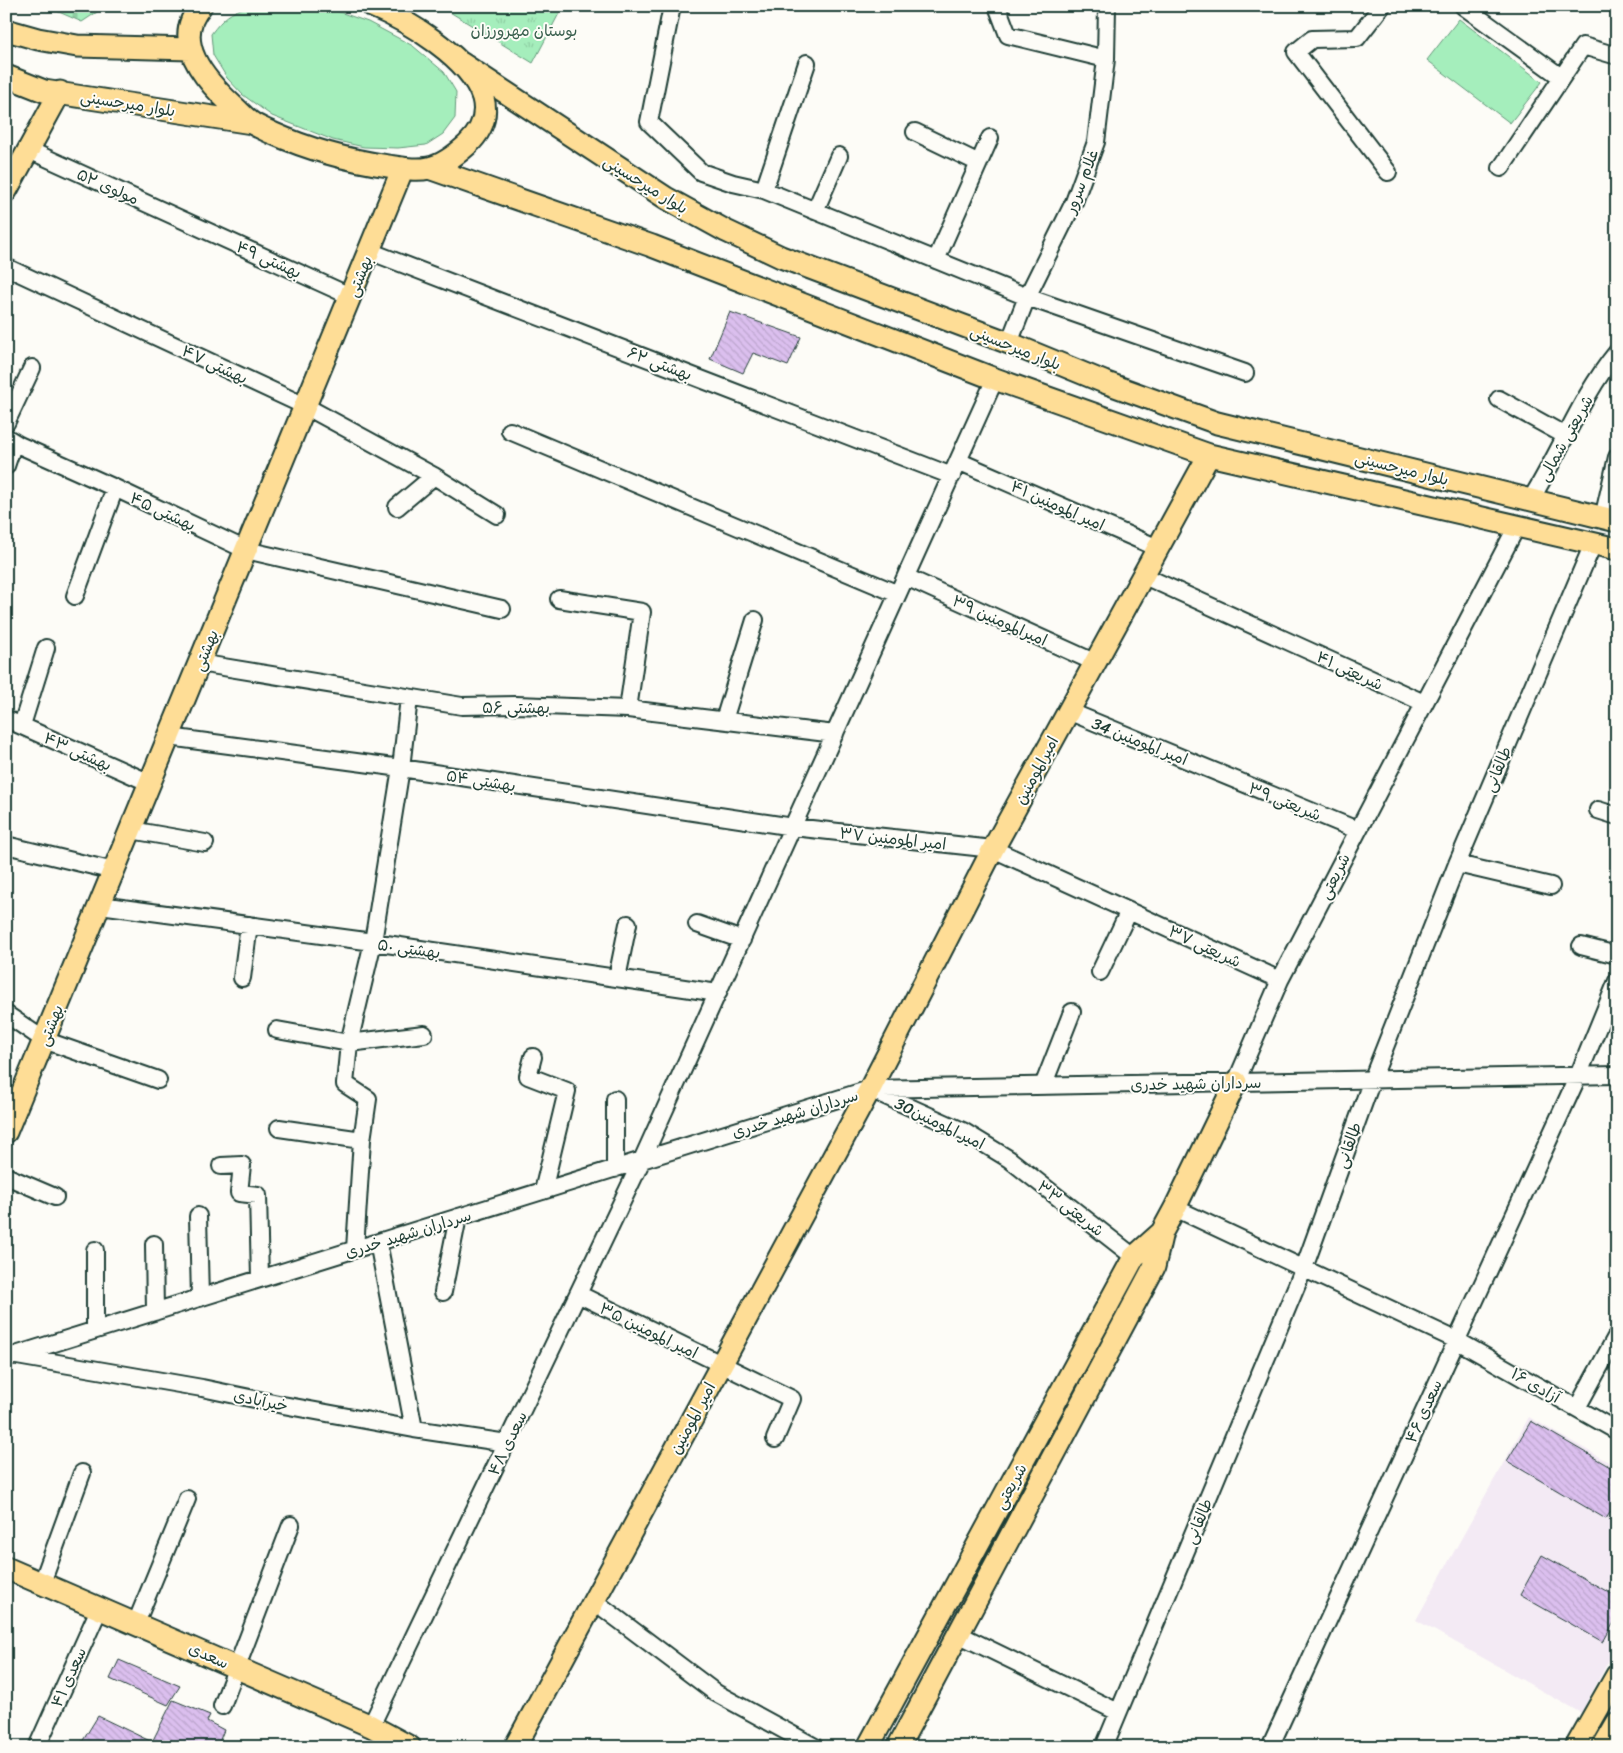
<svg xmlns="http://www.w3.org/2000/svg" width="1623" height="1753" viewBox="0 0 1623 1753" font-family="Sriracha,'Playpen Sans Arabic',sans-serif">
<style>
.built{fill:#f3eaf4}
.grass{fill:#a5eebc;stroke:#629678}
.cemetery{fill:url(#cemetery-stones);stroke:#629678}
.park{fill:url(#park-tufts);stroke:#629678}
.building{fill:url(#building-back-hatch);stroke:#1f3d34}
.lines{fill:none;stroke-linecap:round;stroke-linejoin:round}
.minor-casing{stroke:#1f3d34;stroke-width:20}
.major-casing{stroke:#1f3d34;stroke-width:25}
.minor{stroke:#fdfcf7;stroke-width:16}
.major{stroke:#fedd96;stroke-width:21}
.labels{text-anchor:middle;stroke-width:4;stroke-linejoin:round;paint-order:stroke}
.park-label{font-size:16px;fill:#3a604f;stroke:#fdfcf7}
.street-label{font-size:16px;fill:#1f3d34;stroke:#fdfcf7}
</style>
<defs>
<pattern id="cemetery-stones" width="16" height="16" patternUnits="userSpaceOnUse" patternTransform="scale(1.25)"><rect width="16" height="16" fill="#a5eebc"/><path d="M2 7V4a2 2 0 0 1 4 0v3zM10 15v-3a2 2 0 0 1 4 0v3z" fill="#8ecda2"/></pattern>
<pattern id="park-tufts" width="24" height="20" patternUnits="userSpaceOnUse" patternTransform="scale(1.25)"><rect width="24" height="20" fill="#a5eebc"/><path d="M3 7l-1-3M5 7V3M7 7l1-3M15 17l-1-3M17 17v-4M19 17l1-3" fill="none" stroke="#8ecda2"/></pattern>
<pattern id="building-back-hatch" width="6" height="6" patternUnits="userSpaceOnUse" patternTransform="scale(1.25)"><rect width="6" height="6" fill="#dbbfee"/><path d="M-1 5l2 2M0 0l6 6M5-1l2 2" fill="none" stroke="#bca5cd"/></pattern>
</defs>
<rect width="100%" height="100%" fill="#fdfcf7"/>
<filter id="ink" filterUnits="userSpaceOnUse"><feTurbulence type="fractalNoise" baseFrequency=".02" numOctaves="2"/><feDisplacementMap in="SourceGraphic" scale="10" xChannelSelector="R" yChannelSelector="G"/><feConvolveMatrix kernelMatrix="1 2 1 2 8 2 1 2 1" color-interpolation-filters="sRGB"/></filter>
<g filter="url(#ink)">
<!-- built -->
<path class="built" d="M1529 1417 1617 1467V1645L1581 1713 1416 1620Z"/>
<!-- grass -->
<path class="grass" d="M249 6H316L328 8 368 22 413 46 444 72 456 92 455 118 443 134 426 145 398 148 364 147 333 140 272 116 243 95 227 78 213 55 211 34C223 18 230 12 249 6Z
M1459 19 1542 82 1510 123 1427 60Z"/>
<!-- cemetery -->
<path class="cemetery" d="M45 6H106L82 22Z"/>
<!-- park -->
<path class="park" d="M440 6H563L533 63Z"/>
<!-- building -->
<path class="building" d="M730 312 801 337 788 366 753 353 743 373 710 359Z
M1531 1421 1617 1471V1501L1606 1519 1507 1461Z
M1542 1555 1617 1597V1617L1603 1642 1520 1595Z
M119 1660 180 1686 168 1705 110 1679Z
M173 1700 210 1715 207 1721 224 1730 217 1747H91L82 1742 98 1716 152 1742Z"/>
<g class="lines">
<defs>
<path id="minor" d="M672 6 649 122 701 172 733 183 764 190 1027 297 1245 373
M997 6 1008 35 1106 59
M1382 6 1357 38 1312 39 1296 52 1388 172
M1463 6 1561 77
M915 132 979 163
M29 150 350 296
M1501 168 1583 46 1617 56
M764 190 807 63
M815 211 839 156
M369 251 952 476
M936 260 990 138
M6 267 305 406 434 476 497 515
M1009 343 1027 297 1074 202 1096 142 1106 59 1107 6
M1499 399 1566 436
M6 423 32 368
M510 431 898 594
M6 437 19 445 115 488 246 550 502 609
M958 461 1158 548
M6 466 14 442
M1531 499C1561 451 1581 396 1617 352
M397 507 434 476
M1603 518 1617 457
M1142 575 1424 703
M906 577 1094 662
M75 596 115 488
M559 599 642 612 628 709
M199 663 462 706 516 705 628 709 835 734
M1068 711 1357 830
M6 719 150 783
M724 720 755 620
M22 725 46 648
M169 737 401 768 793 827 993 849 1280 980
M1598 810 1617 816
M131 830 205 843
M6 845 114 871
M1457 864 1551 886
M100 905 373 942 718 993
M697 924 742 940
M1581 946 1617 955
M1100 972 1129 911
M242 978 249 925
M617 978 628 924
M6 1014 44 1040 158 1080
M277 1030 349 1043 424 1034
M533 1057 528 1076 567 1091 543 1191
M1236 1082 1280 980 1517 526
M1043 1086 1072 1012
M874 1091 963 1131 1009 1159 1134 1257
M615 1099V1169
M279 1128 362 1140
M221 1166 242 1165 239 1193 258 1195 260 1279
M6 1176 55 1197
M1175 1208 1456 1340 1617 1431
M198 1216 200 1298
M378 1242 414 1429
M154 1244 155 1312
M355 1249 362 1140 368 1099 345 1084 349 1043 373 942 401 768 409 698
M95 1250V1330
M443 1292 458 1217
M578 1294 792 1399 775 1439
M17 1356 202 1388 283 1405 414 1429 507 1443
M6 1358 870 1089 1617 1075
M1577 1408 1617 1335
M42 1583 82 1473
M594 1601 716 1693 815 1747
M136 1623 187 1499
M958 1634 1118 1712
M222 1706 291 1525
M371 1726 642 1160 995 379
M37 1747 100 1607
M1104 1747 1304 1268 1372 1080 1457 864 1593 544
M1270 1747 1578 1076 1617 981"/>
<path id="major" d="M201 6C170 41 206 81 232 105 239 111 245 118 252 123 258 127 266 130 272 133 310 150 347 160 388 166 401 168 416 171 429 168 443 165 457 154 467 145 481 132 488 117 483 98 471 58 408 21 372 6
M6 30 38 39 77 46 190 49
M461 63 666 198 726 231 781 257 1009 343 1104 382 1217 423 1617 521
M6 76 44 91 252 123
M429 168 652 246 995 379 1209 455 1617 549
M6 191 60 92
M6 1132 403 168
M6 1568 371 1726 410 1747
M515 1747 870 1089 993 849 1209 455
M868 1747 1134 1257 1162 1232
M898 1747 1154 1267 1162 1232 1175 1208 1236 1082
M1576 1747 1617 1675
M1603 1747 1617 1723"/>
</defs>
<!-- minor casing -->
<use href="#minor" class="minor-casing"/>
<!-- major casing -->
<use href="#major" class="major-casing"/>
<!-- minor -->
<use href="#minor" class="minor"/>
<!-- major -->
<use href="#major" class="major"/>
</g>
</g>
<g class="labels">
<!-- park labels -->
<g class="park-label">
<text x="524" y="36">بوستان مهرورزان</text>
</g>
<!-- street labels -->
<g class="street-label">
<text transform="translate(128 103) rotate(9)" y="6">بلوار میرحسینی</text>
<text transform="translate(1081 181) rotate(-69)" y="6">غلام سرور</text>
<text transform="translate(646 184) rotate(32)" y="6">بلوار میرحسینی</text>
<text transform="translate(108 186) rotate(24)" y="6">مولوی ۵۲</text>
<text transform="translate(269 259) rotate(24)" y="6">بهشتی ۴۹</text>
<text transform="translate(359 276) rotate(-68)" y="6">بهشتی</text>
<text transform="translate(1016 347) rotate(22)" y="6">بلوار میرحسینی</text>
<text transform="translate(660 363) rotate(21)" y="6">بهشتی ۶۲</text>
<text transform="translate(215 364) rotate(25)" y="6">بهشتی ۴۷</text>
<text transform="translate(1565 438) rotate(-61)" y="6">شریعتی شمالی</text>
<text transform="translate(1402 468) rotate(14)" y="6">بلوار میرحسینی</text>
<text transform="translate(1058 505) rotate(24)" y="6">امیر المومنین ۴۱</text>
<text transform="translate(163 511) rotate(25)" y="6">بهشتی ۴۵</text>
<text transform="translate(1000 620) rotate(24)" y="6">امیرالمومنین ۳۹</text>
<text transform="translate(205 650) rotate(-68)" y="6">بهشتی</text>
<text transform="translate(1350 670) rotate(25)" y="6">شریعتی ۴۱</text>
<text x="516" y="713">بهشتی ۵۶</text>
<text transform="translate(1140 741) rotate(22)" y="6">امیر المومنین 34</text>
<text transform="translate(78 751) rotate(24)" y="6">بهشتی ۴۳</text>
<text transform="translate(1497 769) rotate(-67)" y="6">طالقانی</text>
<text transform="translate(1036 770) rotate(-62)" y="6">امیرالمومنین</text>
<text transform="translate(481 780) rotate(9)" y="6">بهشتی ۵۴</text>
<text transform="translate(1285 801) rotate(22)" y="6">شریعتی ۳۹</text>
<text transform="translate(893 838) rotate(6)" y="6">امیر المومنین ۳۷</text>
<text transform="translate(1334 876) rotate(-63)" y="6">شریعتی</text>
<text transform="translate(1205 946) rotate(25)" y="6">شریعتی ۳۷</text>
<text transform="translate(409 948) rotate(8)" y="6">بهشتی ۵۰</text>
<text transform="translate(50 1025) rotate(-68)" y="6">بهشتی</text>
<text transform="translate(1196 1083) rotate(-1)" y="6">سرداران شهید خدری</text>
<text transform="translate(795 1113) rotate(-17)" y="6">سرداران شهید خدری</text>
<text transform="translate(940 1123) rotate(26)" y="6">امیر المومنین30</text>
<text transform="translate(1348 1145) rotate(-70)" y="6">طالقانی</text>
<text transform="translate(1071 1208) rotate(38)" y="6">شریعتی ۳۳</text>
<text transform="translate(408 1233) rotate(-17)" y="6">سرداران شهید خدری</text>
<text transform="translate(649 1330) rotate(26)" y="6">امیر المومنین ۳۵</text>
<text transform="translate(1536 1385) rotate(30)" y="6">آزادی ۱۶</text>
<text transform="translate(261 1400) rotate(12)" y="6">خیرآبادی</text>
<text transform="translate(1423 1411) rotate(-66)" y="6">سعدی ۴۶</text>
<text transform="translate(692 1418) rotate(-62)" y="6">امیر المومنین</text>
<text transform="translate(507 1443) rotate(-64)" y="6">سعدی ۴۸</text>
<text transform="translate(1010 1486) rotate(-61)" y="6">شریعتی</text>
<text transform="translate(1198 1521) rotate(-67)" y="6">طالقانی</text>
<text transform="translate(209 1655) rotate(24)" y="6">سعدی</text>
<text transform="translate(68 1677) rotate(-66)" y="6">سعدی ۴۱</text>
</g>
</g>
<!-- margin -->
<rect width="1623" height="1753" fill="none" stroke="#fdfcf7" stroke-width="25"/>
<rect x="12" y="12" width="1598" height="1728" fill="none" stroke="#1f3d34" stroke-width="2" filter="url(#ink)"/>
</svg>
